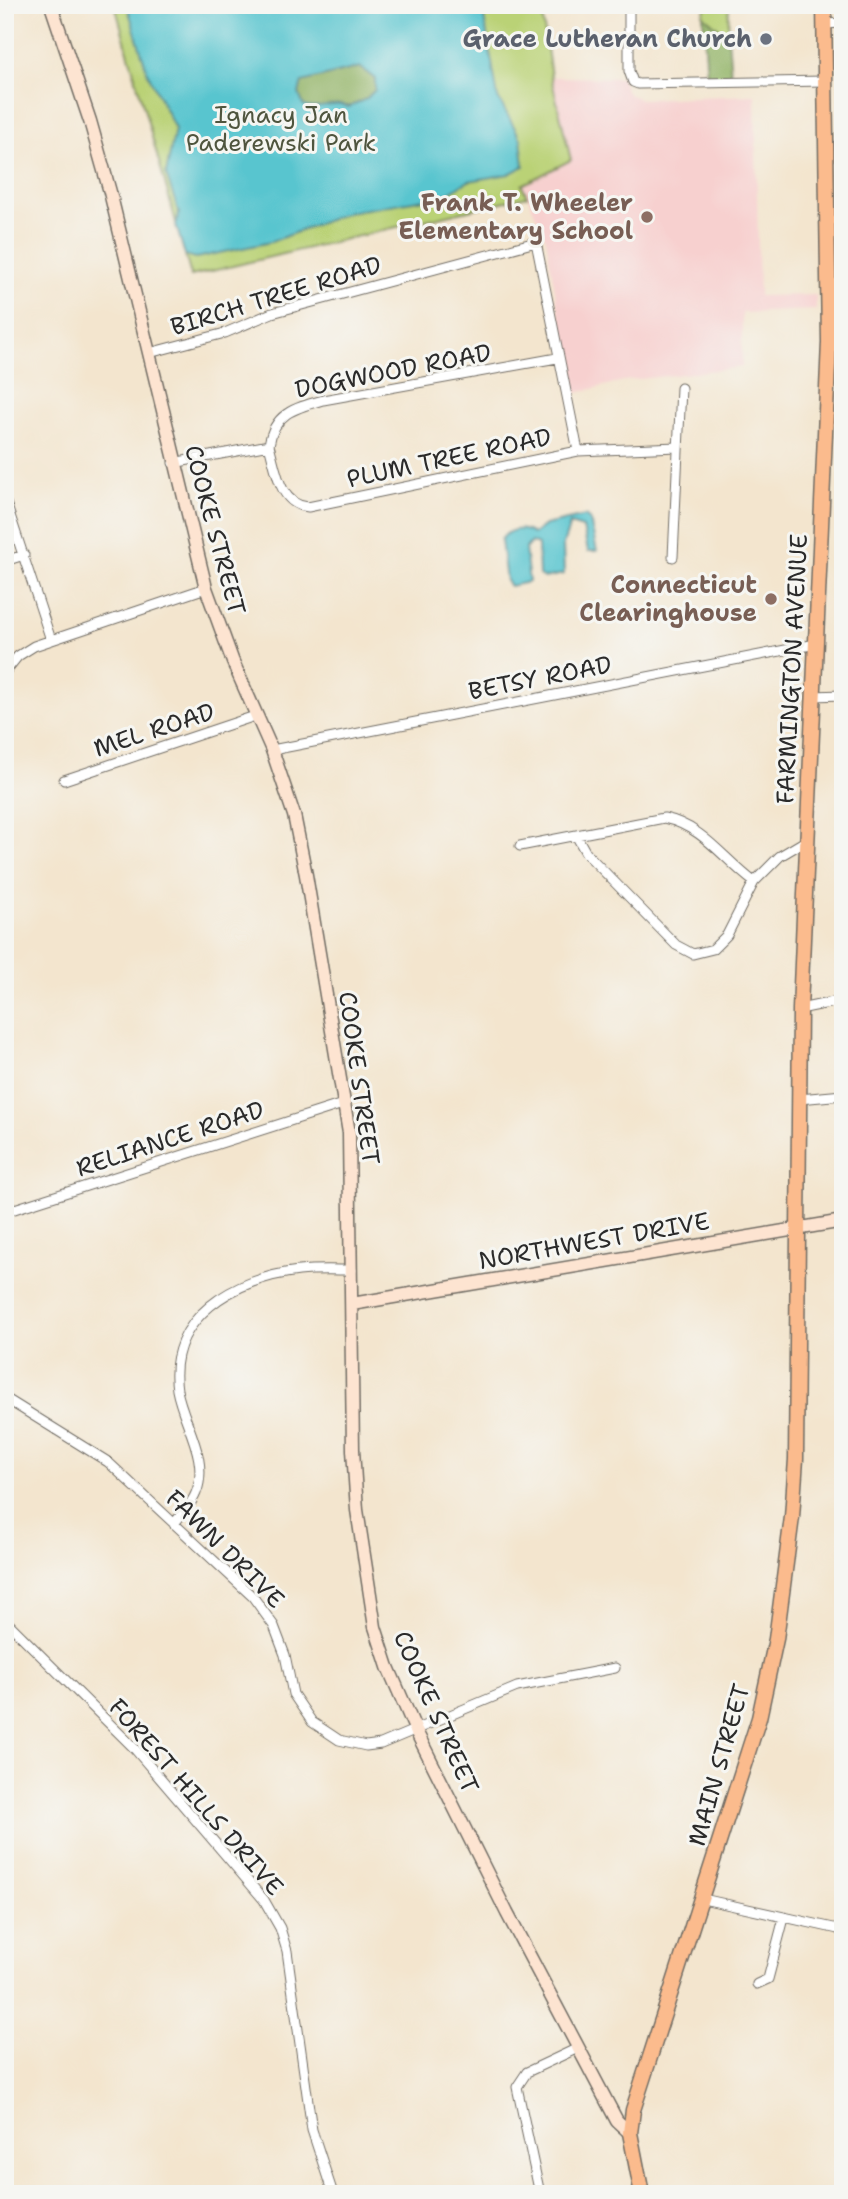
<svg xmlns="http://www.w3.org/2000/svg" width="848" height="2199" viewBox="0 0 848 2199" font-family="'Shantell Sans',sans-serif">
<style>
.built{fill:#f7d0cf}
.green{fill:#bad276;stroke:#727e50;stroke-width:2}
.forest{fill:#93b467;stroke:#5f7049;stroke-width:2}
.water{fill:#58c5cf;stroke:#42787d;stroke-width:2;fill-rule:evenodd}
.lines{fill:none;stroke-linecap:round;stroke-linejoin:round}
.minor-casing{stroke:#716c64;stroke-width:11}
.secondary-casing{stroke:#716c64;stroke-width:15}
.trunk-casing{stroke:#716c64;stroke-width:17}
.minor{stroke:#fff;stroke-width:9}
.secondary{stroke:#fde4d1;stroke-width:12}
.trunk{stroke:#fbbb8d;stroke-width:14}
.worship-dot{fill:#6b7280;stroke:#f6f6f2;stroke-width:2.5}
.education-dot{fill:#8d6e63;stroke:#f6f6f2;stroke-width:2.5}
.labels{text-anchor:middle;stroke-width:6;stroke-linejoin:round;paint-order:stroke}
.worship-label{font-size:24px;font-weight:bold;fill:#5b616d;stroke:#f6f6f2;text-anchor:end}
.park-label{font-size:24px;fill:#4f553e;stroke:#f6f6f2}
.education-label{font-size:24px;font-weight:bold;fill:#785e54;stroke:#f6f6f2;text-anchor:end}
.street-label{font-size:24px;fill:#2b2b2b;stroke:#f6f6f2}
</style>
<rect width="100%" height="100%" fill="#f6f6f2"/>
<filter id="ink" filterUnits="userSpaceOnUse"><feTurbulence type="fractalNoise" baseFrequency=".0143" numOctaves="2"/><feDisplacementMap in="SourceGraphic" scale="14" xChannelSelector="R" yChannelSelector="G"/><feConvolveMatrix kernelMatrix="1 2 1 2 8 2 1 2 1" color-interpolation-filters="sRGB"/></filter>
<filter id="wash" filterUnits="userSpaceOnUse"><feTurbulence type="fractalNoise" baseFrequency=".00686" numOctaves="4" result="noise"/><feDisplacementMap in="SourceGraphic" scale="28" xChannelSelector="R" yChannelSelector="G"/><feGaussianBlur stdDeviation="1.57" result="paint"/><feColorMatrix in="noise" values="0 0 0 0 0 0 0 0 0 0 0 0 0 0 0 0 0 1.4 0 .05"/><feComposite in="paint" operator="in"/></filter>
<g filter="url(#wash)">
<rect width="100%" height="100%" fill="#f3e5ce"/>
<!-- built -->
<path class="built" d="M551 77 621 78 628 94 640 99 755 95 759 296 816 295V310L742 313V367L623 381 573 394 546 239 522 184 571 161Z"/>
<!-- green -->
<path class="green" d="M115 5H541L551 77 571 160 522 185 527 196 191 276Z
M706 5H729L728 36 703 15Z"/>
<!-- forest -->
<path class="forest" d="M703 15 728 36 731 76 707 78Z
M360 67 375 79V90L366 99 349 107C331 100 316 113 303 105L299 93 301 82Z"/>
<!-- water -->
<path class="water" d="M127 5H482L498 98 521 139 524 166 509 174 469 181 442 196 349 212 271 242 196 258 185 255 176 225 179 213 166 174 175 129 148 74ZM360 67 375 79V90L366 99 349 107C331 100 316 113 303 105L299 93 302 82Z
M585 516 590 520 597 551H588L583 528 570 524 563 545 564 574 544 578 539 575 538 545 531 542 525 549 529 582 510 586 506 581 501 540C508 529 522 526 533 534L545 525Z"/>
</g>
<g filter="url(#ink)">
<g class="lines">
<defs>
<path id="minor" d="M629 5V71L633 82 638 84 825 81
M824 24 843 23
M829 342H843
M149 353 225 333 272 313 536 242 578 451
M269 445C276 468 279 505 308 507L578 451 678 447
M173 463 269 445C274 413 295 408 323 400L557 358
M5 500 51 640
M673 557 681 388
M5 561 24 555
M5 672 18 656 34 646 206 588
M813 696 843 695
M272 750 816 644
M64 780 255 716
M576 835 586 853 676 945 693 954 713 949 727 935 754 882
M520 846 664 818C703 826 723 859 754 882L780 856 807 840
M800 1009 843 1000
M799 1099 843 1095
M5 1212 346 1103
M5 1398 108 1462 253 1597 274 1626 285 1655 293 1694 312 1722 339 1740 366 1746 381 1744 517 1687 615 1668
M174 1524C181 1514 192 1504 196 1493 210 1459 183 1423 177 1390 166 1317 236 1278 299 1271 316 1269 335 1270 352 1270
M5 1620 134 1748 264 1900 280 1928 287 1951 312 2130 333 2194
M703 1899 838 1929 843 1933
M757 1984 768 1979 784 1918
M540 2194 517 2087 527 2072 578 2048"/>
<path id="secondary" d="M51 5 90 121 110 192 206 588 233 662 272 750 294 815 306 875 349 1133 353 1450 357 1510 375 1627 388 1667 416 1731 507 1913 617 2121 630 2133
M352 1304 843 1221"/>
<path id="trunk" d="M642 2194 630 2133 633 2110 759 1718 776 1639 792 1517 796 1459 800 1009 829 342 824 5"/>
</defs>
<!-- minor casing -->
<use href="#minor" class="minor-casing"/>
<!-- secondary casing -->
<use href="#secondary" class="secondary-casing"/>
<!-- trunk casing -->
<use href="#trunk" class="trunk-casing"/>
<!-- minor -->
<use href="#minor" class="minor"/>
<!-- secondary -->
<use href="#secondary" class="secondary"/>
<!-- trunk -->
<use href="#trunk" class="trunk"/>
</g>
</g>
<!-- markers -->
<circle class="worship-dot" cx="766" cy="39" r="7"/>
<g class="education-dot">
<circle cx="647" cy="217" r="7"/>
<circle cx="771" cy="599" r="7"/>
</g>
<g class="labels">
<!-- worship labels -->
<g class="worship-label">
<text x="752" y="47">Grace Lutheran Church</text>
</g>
<!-- park labels -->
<g class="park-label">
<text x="281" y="123">Ignacy Jan<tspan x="281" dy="28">Paderewski Park</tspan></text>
</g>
<!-- education labels -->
<g class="education-label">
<text x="633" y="211">Frank T. Wheeler<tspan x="633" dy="28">Elementary School</tspan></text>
<text x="757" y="593">Connecticut<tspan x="757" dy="28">Clearinghouse</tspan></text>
</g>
<!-- street labels -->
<g class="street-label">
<text transform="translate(276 296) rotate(-17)" y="8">BIRCH TREE ROAD</text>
<text transform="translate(393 371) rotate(-11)" y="8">DOGWOOD ROAD</text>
<text transform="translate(449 458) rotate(-12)" y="8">PLUM TREE ROAD</text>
<text transform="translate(215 530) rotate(75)" y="8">COOKE STREET</text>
<text transform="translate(792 669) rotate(-87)" y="8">FARMINGTON AVENUE</text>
<text transform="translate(540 678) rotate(-11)" y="8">BETSY ROAD</text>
<text transform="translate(154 730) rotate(-18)" y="8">MEL ROAD</text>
<text transform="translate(359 1078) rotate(82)" y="8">COOKE STREET</text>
<text transform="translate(170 1139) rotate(-18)" y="8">RELIANCE ROAD</text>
<text transform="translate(594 1241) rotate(-10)" y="8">NORTHWEST DRIVE</text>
<text transform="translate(225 1549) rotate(45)" y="8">FAWN DRIVE</text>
<text transform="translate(436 1712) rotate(66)" y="8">COOKE STREET</text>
<text transform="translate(719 1765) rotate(-74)" y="8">MAIN STREET</text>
<text transform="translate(196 1797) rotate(49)" y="8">FOREST HILLS DRIVE</text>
</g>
</g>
<!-- margin -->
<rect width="848" height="2199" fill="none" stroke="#f6f6f2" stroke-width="28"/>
</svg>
